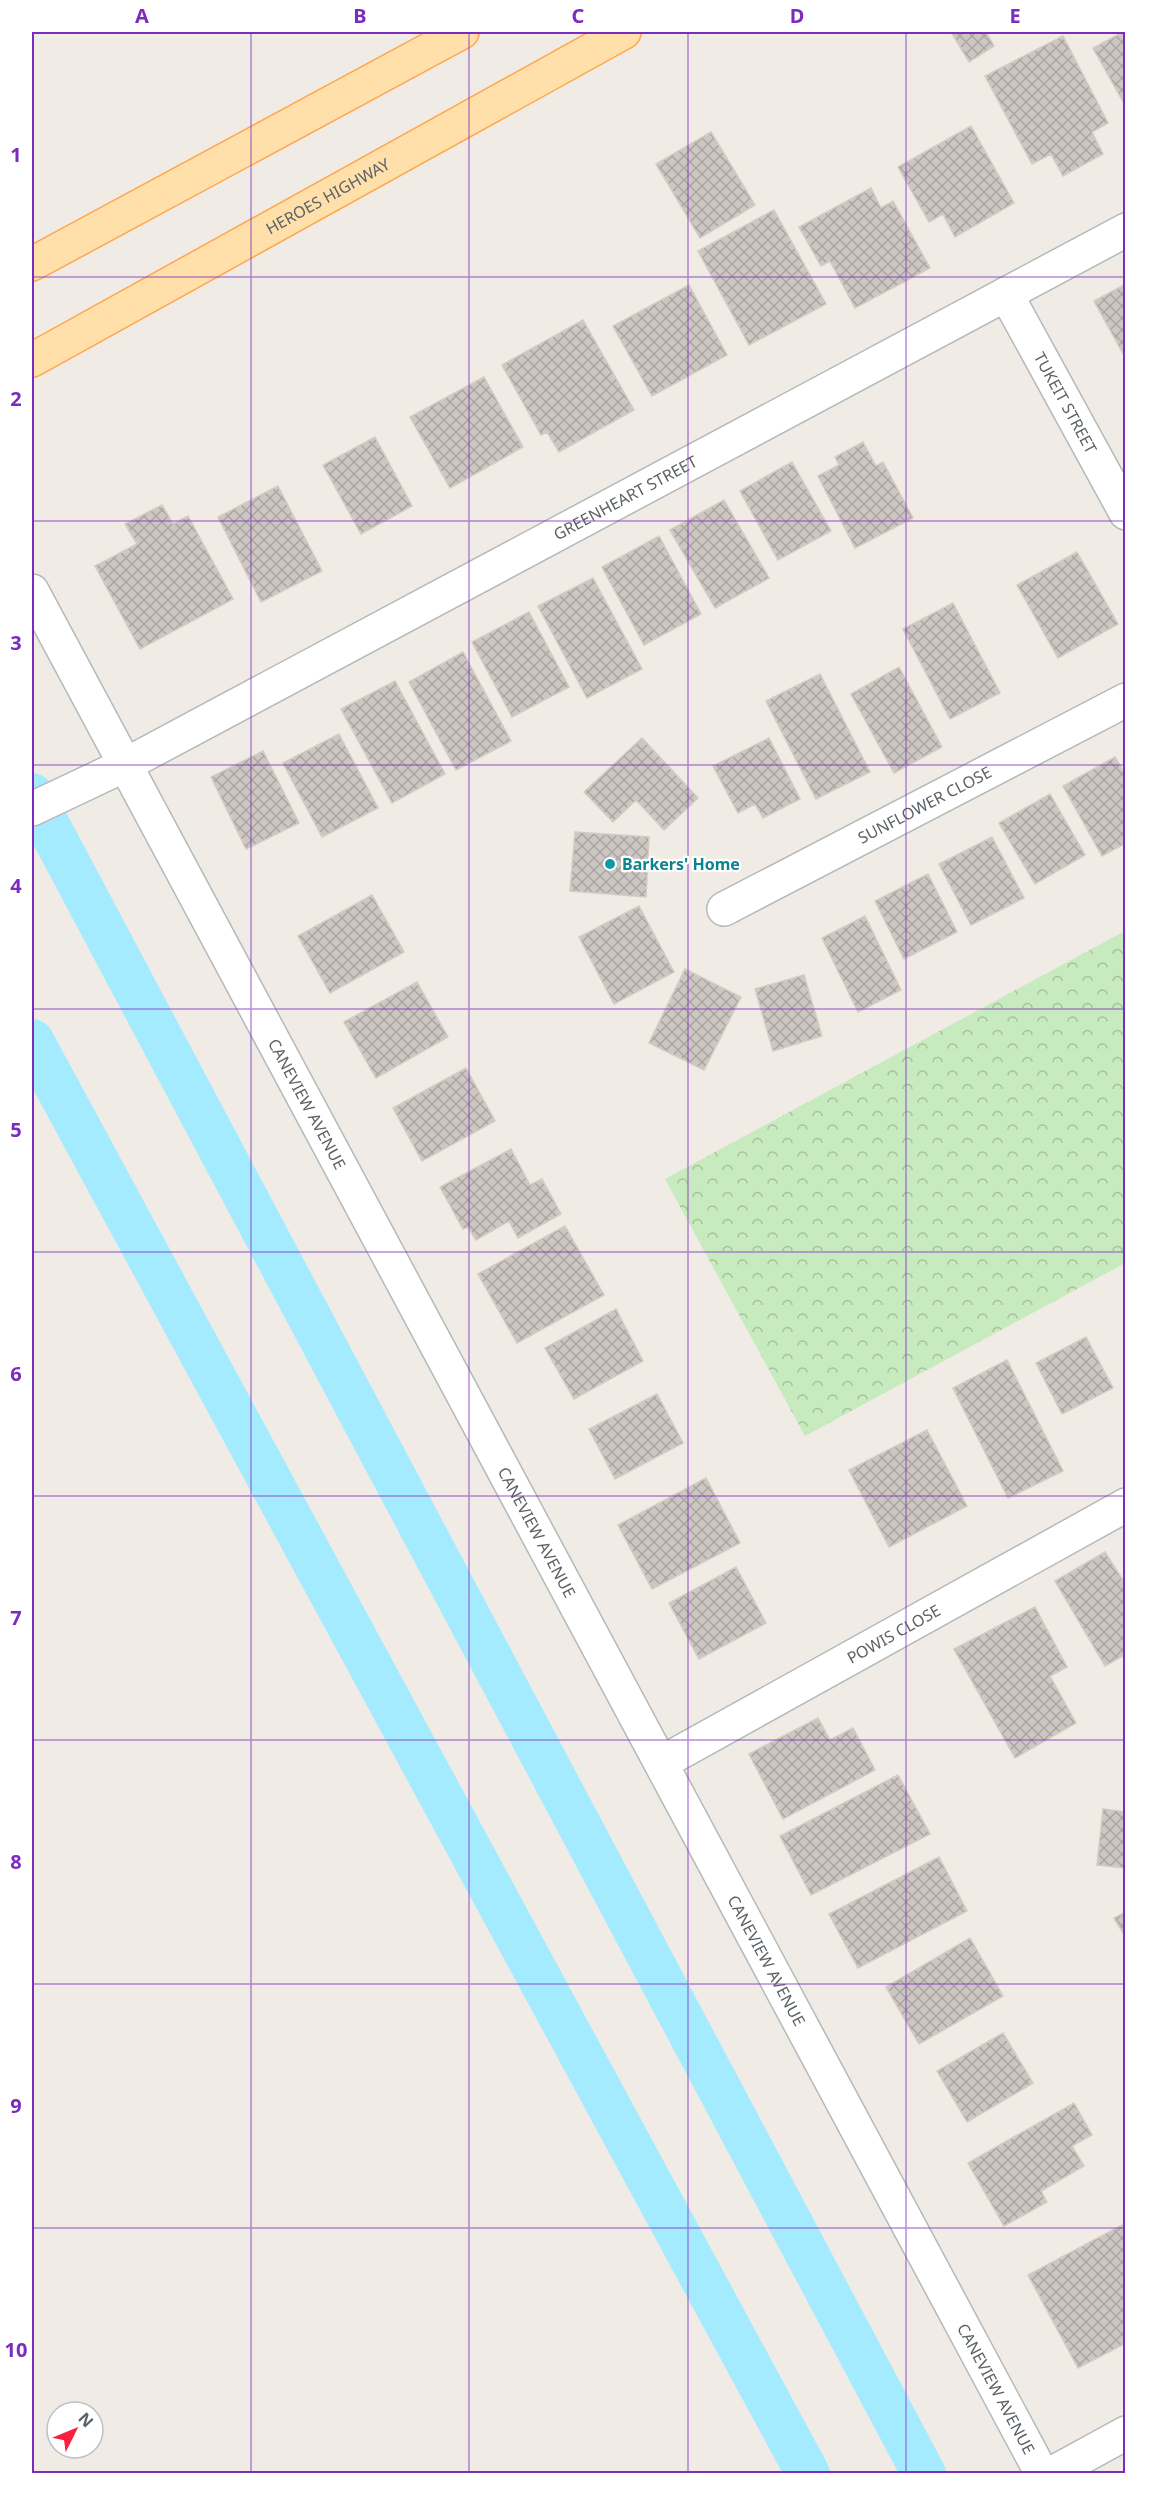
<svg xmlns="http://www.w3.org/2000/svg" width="1157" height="2505" viewBox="0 0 1157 2505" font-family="'Noto Sans',sans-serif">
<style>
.forest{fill:url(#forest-crowns)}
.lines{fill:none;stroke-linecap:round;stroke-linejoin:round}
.canal{stroke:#a5ebff;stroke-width:44}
.building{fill:url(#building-cross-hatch);stroke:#d5cbc1;stroke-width:1.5}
.minor-casing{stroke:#b4b9bc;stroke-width:36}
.major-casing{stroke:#ffa74e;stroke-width:36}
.minor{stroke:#fff;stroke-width:33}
.major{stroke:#ffdfaa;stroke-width:33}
.grid{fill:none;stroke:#7b2cbf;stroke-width:1.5;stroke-opacity:0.55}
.culture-dot{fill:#0f9aa8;stroke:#fff;stroke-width:2}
.labels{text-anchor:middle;stroke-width:4.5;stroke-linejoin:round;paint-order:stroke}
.street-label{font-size:16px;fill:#5c6266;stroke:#fff}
.culture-label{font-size:16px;font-weight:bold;fill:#0d838f;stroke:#fff;text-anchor:start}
.neatline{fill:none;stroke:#7b2cbf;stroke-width:2}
.grid-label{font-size:20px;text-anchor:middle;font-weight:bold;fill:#7b2cbf}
</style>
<defs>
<pattern id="forest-crowns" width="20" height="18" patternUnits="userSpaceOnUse" patternTransform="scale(1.5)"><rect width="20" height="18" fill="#c7eabe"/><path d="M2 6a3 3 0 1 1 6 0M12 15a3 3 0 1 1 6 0" fill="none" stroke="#a5c19e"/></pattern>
<pattern id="building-cross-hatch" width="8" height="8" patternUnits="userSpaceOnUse" patternTransform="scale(1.5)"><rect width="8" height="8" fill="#cdc7c3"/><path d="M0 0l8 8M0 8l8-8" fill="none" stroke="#aaa5a2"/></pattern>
</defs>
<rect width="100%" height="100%" fill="#f0ebe4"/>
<!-- forest -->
<path class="forest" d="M1125 931V1263L805 1436 665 1179Z"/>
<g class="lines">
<!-- canal -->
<path class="canal" d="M32 795 924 2474
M32 1041 808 2474"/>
</g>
<!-- building -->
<path class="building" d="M951 32H986L994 46 969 62Z
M1123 32H1126V107L1093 48Z
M1063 36 1108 123 1092 132 1103 154 1063 176 1051 154 1032 164 985 76Z
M971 126 1014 203 955 237 943 214 929 222 898 167Z
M711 132 755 205 700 238 656 164Z
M871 188 881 208 893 201 930 268 855 308 830 261 821 266 799 227Z
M774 210 826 304 749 345 698 251Z
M1126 284V359L1094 301Z
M689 285 727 355 652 396 613 326Z
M583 320 634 410 559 452 547 432 541 435 502 365Z
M484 377 523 447 450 488 410 417Z
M375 437 412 506 361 534 323 465Z
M863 442 876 466 883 462 913 518 855 548 818 476 839 465 835 457Z
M792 462 831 531 778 560 740 491Z
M278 486 322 571 261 602 218 517Z
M724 500 769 578 715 608 670 530Z
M162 505 173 524 188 516 233 599 140 649 95 566 137 544 125 524Z
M659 536 701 614 644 645 602 567Z
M1077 552 1118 624 1058 658 1017 585Z
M593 578 642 669 587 698 538 606Z
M953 603 1000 693 950 719 903 629Z
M529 612 569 687 512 717 472 642Z
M463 652 511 741 456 770 409 682Z
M899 667 942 747 894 773 851 694Z
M820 674 870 772 816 799 766 701Z
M395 681 445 774 392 803 341 709Z
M339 734 378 808 322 837 283 763Z
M642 738 698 798 664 830 636 800 613 822 584 792Z
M769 738 800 799 763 818 755 804 738 813 713 766Z
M263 751 299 823 246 849 211 777Z
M1115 757 1126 776V843L1102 856 1063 786Z
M1050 794 1085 855 1035 884 999 823Z
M575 832 649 837 646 897 570 891Z
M992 837 1024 898 971 925 939 864Z
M928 874 957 932 904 959 875 901Z
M372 895 404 952 330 993 298 936Z
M639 906 674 972 614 1004 579 937Z
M865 916 901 990 858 1012 822 938Z
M685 969 741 997 704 1070 649 1043Z
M804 975 822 1036 773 1051 755 989Z
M417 982 448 1037 376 1078 344 1022Z
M466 1068 495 1121 422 1161 393 1108Z
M511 1149 530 1185 542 1179 561 1214 518 1238 509 1221 476 1240 468 1227 463 1229 440 1187Z
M565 1226 604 1295 517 1343 478 1274Z
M616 1309 643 1361 574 1399 545 1348Z
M1086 1337 1113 1388 1062 1414 1036 1363Z
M1007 1360 1063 1471 1008 1498 953 1388Z
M657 1394 683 1443 615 1479 589 1429Z
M927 1430 967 1506 889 1547 849 1470Z
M706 1478 740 1543 652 1589 618 1525Z
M1105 1552 1126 1585V1654L1105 1666 1055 1581Z
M736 1567 766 1623 699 1659 669 1603Z
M1035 1607 1067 1667 1050 1676 1076 1723 1015 1758 954 1649Z
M818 1718 830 1740 853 1728 875 1770 783 1819 749 1754Z
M898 1775 930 1834 811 1895 780 1836Z
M1103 1809 1126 1812V1868L1097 1865Z
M939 1857 967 1911 858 1968 829 1914Z
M1126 1912V1938L1114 1918Z
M970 1938 1003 1996 919 2044 886 1987Z
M1003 2033 1033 2083 967 2122 937 2071Z
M1074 2103 1092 2135 1072 2146 1084 2166 1041 2191 1047 2202 1004 2226 968 2163Z
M1122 2225 1126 2232V2343L1078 2368 1028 2275Z"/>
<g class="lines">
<defs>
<g id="minor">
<path id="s1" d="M1006 294 1126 513"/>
<path id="s2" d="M32 591 1042 2474"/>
<path id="s3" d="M32 809 125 765 1126 230"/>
<path id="s4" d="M724 909 1126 700"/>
<path id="s5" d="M661 1763 1126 1505"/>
<path d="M1051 2474 1126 2433"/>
</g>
<g id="major">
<path d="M32 264 462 32"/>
<path id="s6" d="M32 360 624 32"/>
</g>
</defs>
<!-- minor casing -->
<use href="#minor" class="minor-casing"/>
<!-- major casing -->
<use href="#major" class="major-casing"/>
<!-- minor -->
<use href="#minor" class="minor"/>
<!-- major -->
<use href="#major" class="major"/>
</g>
<!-- grid -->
<path class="grid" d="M251 32V2474M469 32V2474M688 32V2474M906 32V2474M32 277H1126M32 521H1126M32 765H1126M32 1009H1126M32 1252H1126M32 1496H1126M32 1740H1126M32 1984H1126M32 2228H1126"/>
<!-- markers -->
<circle class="culture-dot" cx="610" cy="864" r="6"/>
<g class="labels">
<!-- street labels -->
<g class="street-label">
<text dy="6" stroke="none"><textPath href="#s6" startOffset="338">HEROES HIGHWAY</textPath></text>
<text dy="6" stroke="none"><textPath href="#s1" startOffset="124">TUKEIT STREET</textPath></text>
<text dy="6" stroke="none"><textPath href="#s3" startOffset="670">GREENHEART STREET</textPath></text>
<text dy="6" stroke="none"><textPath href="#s4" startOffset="226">SUNFLOWER CLOSE</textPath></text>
<text dy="6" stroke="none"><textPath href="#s2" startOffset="582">CANEVIEW AVENUE</textPath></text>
<text dy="6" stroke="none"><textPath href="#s2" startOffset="1068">CANEVIEW AVENUE</textPath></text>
<text dy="6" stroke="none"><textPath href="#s5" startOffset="266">POWIS CLOSE</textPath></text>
<text dy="6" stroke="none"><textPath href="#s2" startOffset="1554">CANEVIEW AVENUE</textPath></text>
<text dy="6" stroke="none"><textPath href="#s2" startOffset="2040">CANEVIEW AVENUE</textPath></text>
</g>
<!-- culture labels -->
<g class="culture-label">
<text x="622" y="870">Barkers' Home</text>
</g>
</g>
<!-- border -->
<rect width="1157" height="2505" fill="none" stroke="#ffffff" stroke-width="66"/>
<!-- north arrow -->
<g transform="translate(75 2430) rotate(47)"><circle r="28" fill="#ffffff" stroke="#bec0c2" stroke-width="1.5"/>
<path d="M0-4.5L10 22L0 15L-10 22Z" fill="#fb1f3e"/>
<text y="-9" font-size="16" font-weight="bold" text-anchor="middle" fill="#5c6266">N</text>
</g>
<rect x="33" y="33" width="1091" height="2439" class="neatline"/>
<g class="grid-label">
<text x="142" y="23">A</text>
<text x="360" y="23">B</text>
<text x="578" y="23">C</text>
<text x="797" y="23">D</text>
<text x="1015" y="23">E</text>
<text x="16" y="162">1</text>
<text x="16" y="406">2</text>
<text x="16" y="650">3</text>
<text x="16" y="893">4</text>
<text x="16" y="1137">5</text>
<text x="16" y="1381">6</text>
<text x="16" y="1625">7</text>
<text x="16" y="1869">8</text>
<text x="16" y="2113">9</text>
<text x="16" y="2357">10</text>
</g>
</svg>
